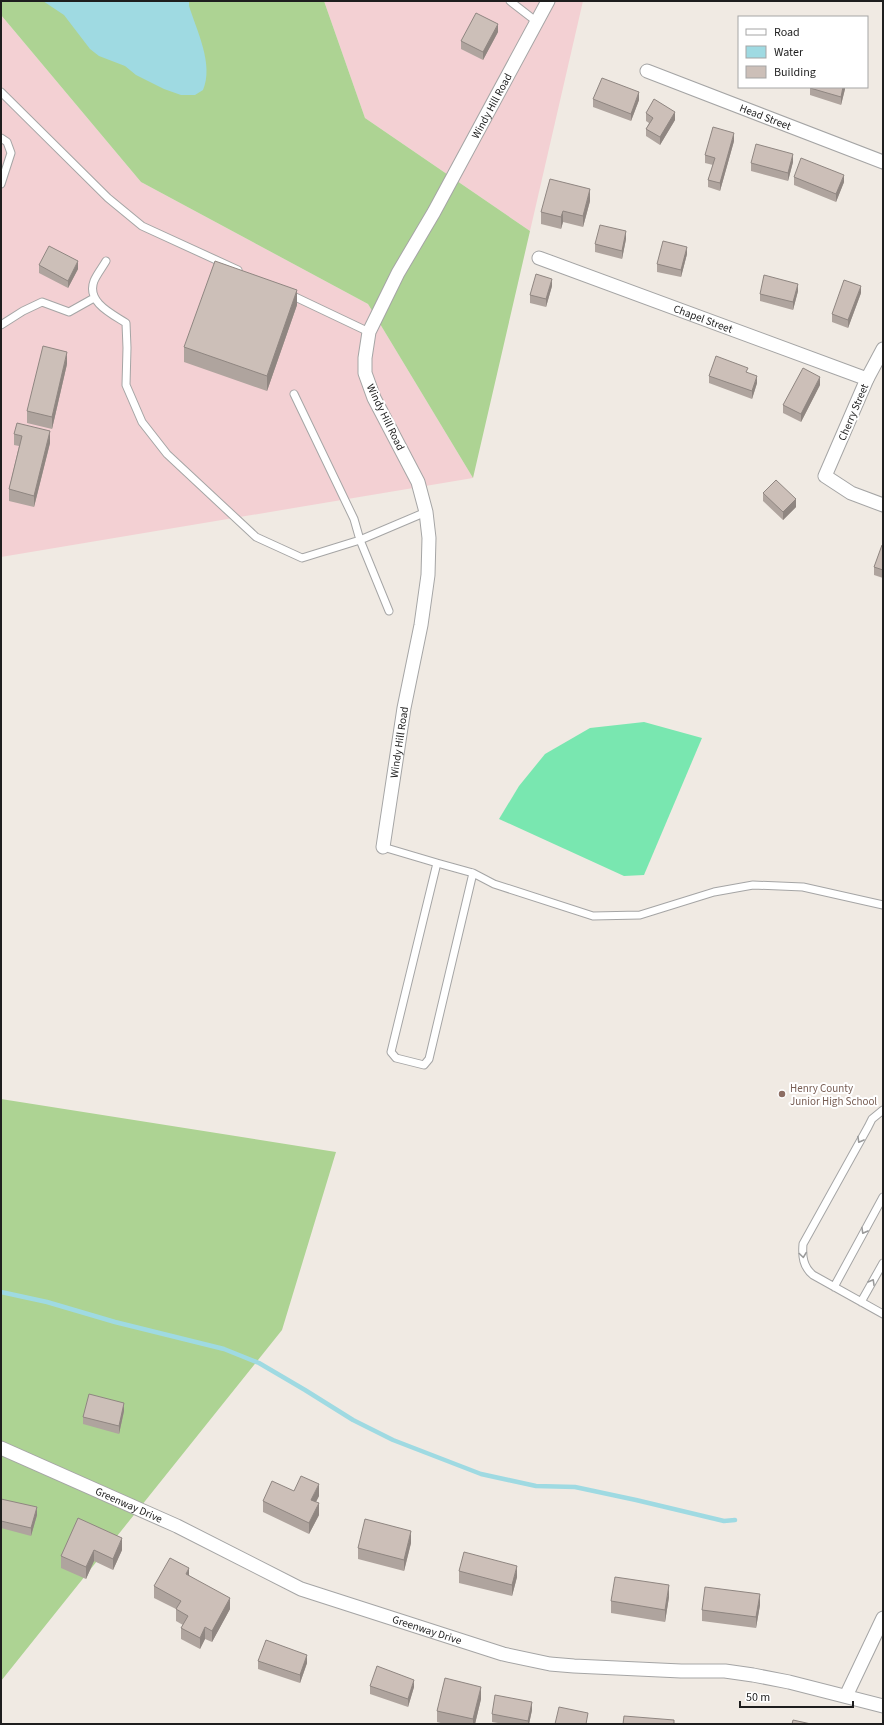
<svg xmlns="http://www.w3.org/2000/svg" width="884" height="1725" viewBox="0 0 884 1725" font-family="'Source Sans 3',sans-serif">
<style>
.commercial{fill:#f3d0d3}
.forest{fill:#add393}
.pitch{fill:#79e7b0}
.water{fill:#9fdae2}
.lines{fill:none;stroke-linecap:round;stroke-linejoin:round}
.stream{stroke:#9fdae2;stroke-width:4.5}
.service-casing{stroke:#a5a5a5;stroke-width:9}
.minor-casing{stroke:#a5a5a5;stroke-width:15}
.service{stroke:#fff;stroke-width:7}
.minor{stroke:#fff;stroke-width:13}
.wall{fill:#afa49e}
.shaded-wall{fill:#8f8681}
.building{fill:#ccbfb8;stroke:#8f8681}
.oneway{stroke:#9a9a9a}
.education-dot{fill:#8d6e63;stroke:#fff;stroke-width:1.5}
.labels{text-anchor:middle;stroke-width:4;stroke-linejoin:round;paint-order:stroke}
.street-label{font-size:11px;fill:#1e1e1e;stroke:#fff}
.education-label{font-size:11px;fill:#785e54;stroke:#fff;text-anchor:start}
</style>
<rect width="100%" height="100%" fill="#f0eae3"/>
<!-- commercial -->
<path class="commercial" d="M324 1H583L530 231 365 118Z
M1 15 141 182 368 304 473 478 1 557Z"/>
<!-- forest -->
<path class="forest" d="M1 1H324L365 118 530 231 473 478 368 304 141 182 1 15Z
M1 1099 336 1152 282 1330 1 1681Z"/>
<!-- pitch -->
<path class="pitch" d="M644 722 702 738 644 875 624 876 499 819 519 786 545 754 590 728Z"/>
<!-- water -->
<path class="water" d="M43 1H189V6C197 31 214 65 203 90L195 95H181L164 89 136 75 125 66 99 56 90 49 64 15Z"/>
<g class="lines">
<!-- stream -->
<path class="stream" d="M1 1292 47 1302 115 1322 224 1349 259 1363 305 1390 353 1420 393 1440 481 1474 536 1486 575 1487 636 1500 724 1521 735 1520"/>
<defs>
<path id="service" d="M510 1 537 22
M1 92 108 198 142 226 238 270
M1 138 7 142 11 153 1 184
M106 261C102 268 97 274 94 281 86 302 112 314 126 323L127 348 126 385 142 422 167 454 256 537 302 558 360 540 426 512
M289 294 369 332
M1 325 23 311 42 302 69 312 94 298
M294 394 354 519 360 540 389 611
M383 847 437 863 391 1052 396 1058 424 1065 429 1059 473 873 437 863
M473 873 494 884 593 916 640 915 714 892 753 885 803 887 883 905
M883 1110 872 1119 868 1127 803 1244C802 1256 803 1267 813 1275L883 1314
M834 1287 883 1197
M861 1302 883 1263"/>
<g id="minor">
<path id="s1" d="M647 71 883 162"/>
<path id="s2" d="M539 258 867 379"/>
<path d="M883 349 867 379 825 476 851 493 883 505"/>
<path id="s3" d="M383 847 404 708 421 625 428 575 429 538 426 512 418 482 374 398 365 373V358L369 332 398 273 434 212 548 1"/>
<path id="s4" d="M1 1448 177 1526 301 1589 503 1654 550 1664 574 1666 681 1671H725L753 1675 789 1682 883 1706"/>
<path d="M846 1696 883 1618"/>
</g>
</defs>
<!-- service casing -->
<use href="#service" class="service-casing"/>
<!-- minor casing -->
<use href="#minor" class="minor-casing"/>
<!-- service -->
<use href="#service" class="service"/>
<!-- minor -->
<use href="#minor" class="minor"/>
</g>
<!-- wall -->
<path class="wall" d="M498 32 483 60 461 49V41Z
M810 87H845V89L841 105 810 95Z
M593 99 639 100 631 121 593 107Z
M646 113 675 120 660 145 646 136V129L649 123 646 121Z
M734 141 720 191 708 187V180L713 165 705 163V155Z
M793 162 788 181 751 171V163Z
M794 177 844 182 836 202 794 185Z
M590 201 583 227 563 222 561 229 541 224V212Z
M626 239 622 259 595 252V244Z
M687 254 681 277 657 272V264Z
M39 265 78 269 68 288 39 273Z
M552 286 546 307 530 303V295Z
M798 291 793 310 760 301V294Z
M861 293 848 328 832 322V314Z
M297 305 267 391 184 362V347Z
M67 364 52 429 27 423V411Z
M709 376 757 383 752 399 709 383Z
M820 385 801 422 783 413V405Z
M14 434 50 443 34 507 9 501V489L19 446 14 445Z
M763 493 796 507 783 520 763 501Z
M883 545V578L874 575V567Z
M124 1411 119 1434 83 1424V1417Z
M294 1491 319 1496 316 1502 319 1515 309 1534 263 1512V1501Z
M1 1499 37 1515 31 1536 1 1528Z
M78 1518 122 1550 113 1570 94 1561 86 1579 61 1568V1556Z
M411 1543 404 1571 358 1559V1548Z
M459 1571 517 1577 512 1596 459 1583Z
M189 1575 230 1609 212 1642 205 1639 200 1649 181 1639V1628L183 1625 176 1621V1609L154 1598V1586Z
M669 1597 665 1622 611 1613V1601Z
M760 1605 756 1628 702 1621V1610Z
M258 1661 307 1663 300 1683 258 1669Z
M370 1686 414 1687 408 1707 370 1694Z
M481 1699 475 1724H444L437 1722V1711Z
M532 1710 529 1724H504L492 1722V1714Z"/>
<!-- shaded-wall -->
<path class="shaded-wall" d="M498 24V32L483 60V52Z
M843 87H845V89L841 105V97Z
M639 92V100L631 121V114Z
M675 112V120L660 145V137Z
M734 133V141L720 191V183Z
M793 154V162L788 181V173Z
M844 175V182L836 202V194Z
M590 189V201L583 227V216Z
M563 211V222L561 229V217Z
M626 231V239L622 259V251Z
M687 247V254L681 277V270Z
M78 261V269L68 288V281Z
M552 279V286L546 307V299Z
M798 284V291L793 310V302Z
M861 286V293L848 328V320Z
M297 290V305L267 391V376Z
M67 352V364L52 429V417Z
M757 376V383L752 399V391Z
M820 377V385L801 422V414Z
M50 431V443L34 507V496Z
M796 499V507L783 520V512Z
M124 1403V1411L119 1434V1426Z
M319 1484V1496L311 1511V1500Z
M319 1503V1515L309 1534V1523Z
M37 1507V1515L31 1536V1528Z
M411 1531V1543L404 1571V1560Z
M122 1538V1550L113 1570V1559Z
M94 1550V1561L86 1579V1567Z
M517 1566V1577L512 1596V1585Z
M189 1568V1580L186 1574Z
M669 1585V1597L665 1622V1610Z
M760 1594V1605L756 1628V1617Z
M230 1598V1609L212 1642V1631Z
M205 1627V1639L200 1649V1638Z
M307 1655V1663L300 1683V1675Z
M414 1680V1687L408 1707V1699Z
M481 1687V1699L475 1724H473V1719Z
M532 1702V1710L529 1724H528V1721Z"/>
<!-- building -->
<path class="building" d="M476 13 498 24 483 52 461 41Z
M602 78 639 92 631 114 593 99Z
M810 87H843L841 97 810 88Z
M654 99 675 112 660 137 646 129 653 118 646 113Z
M713 127 734 133 720 183 708 180 715 158 705 155Z
M756 144 793 154 788 173 751 163Z
M801 158 844 175 836 194 794 177Z
M550 179 590 189 583 216 563 211 561 217 541 212Z
M600 225 626 231 622 251 595 244Z
M663 241 687 247 681 270 657 264Z
M49 246 78 261 68 281 39 265Z
M215 261 297 290 267 376 184 347Z
M536 274 552 279 546 299 530 295Z
M764 275 798 284 793 302 760 294Z
M844 280 861 286 848 320 832 314Z
M43 346 67 352 52 417 27 411Z
M716 356 748 368 746 372 757 376 752 391 709 376Z
M803 368 820 377 801 414 783 405Z
M17 423 50 431 34 496 9 489 22 436 14 434Z
M776 480 796 499 783 512 763 493Z
M882 545H883V570L874 567Z
M89 1394 124 1403 119 1426 83 1417Z
M301 1476 319 1484 311 1500 319 1503 309 1523 263 1501 272 1481 294 1491Z
M1 1499 37 1507 31 1528 1 1521Z
M78 1518 122 1538 113 1559 94 1550 86 1567 61 1556Z
M365 1519 411 1531 404 1560 358 1548Z
M464 1552 517 1566 512 1585 459 1571Z
M170 1558 189 1568 186 1574 230 1598 212 1631 205 1627 200 1638 181 1628 188 1616 176 1609 181 1601 154 1586Z
M615 1577 669 1585 665 1610 611 1601Z
M705 1587 760 1594 756 1617 702 1610Z
M266 1640 307 1655 300 1675 258 1661Z
M377 1666 414 1680 408 1699 370 1686Z
M445 1678 481 1687 473 1719 437 1711Z
M495 1695 532 1702 528 1721 492 1714Z
M559 1707 588 1713 586 1724H555Z
M624 1716 674 1720V1724H623Z
M793 1720 811 1724H792Z"/>
<!-- one-way arrows -->
<defs><path id="oneway-chevron" d="M-2-3.5L2.5 0L-2 3.5" fill="none" stroke-width="1.6" stroke-linecap="round" stroke-linejoin="round"/></defs>
<g class="oneway">
<use href="#oneway-chevron" transform="translate(860 1140) rotate(119)"/>
<use href="#oneway-chevron" transform="translate(864 1231) rotate(119)"/>
<use href="#oneway-chevron" transform="translate(803 1255) rotate(82)"/>
<use href="#oneway-chevron" transform="translate(872 1282) rotate(-60)"/>
</g>
<!-- markers -->
<circle class="education-dot" cx="782" cy="1094" r="4"/>
<g class="labels">
<!-- street labels -->
<g class="street-label">
<text dy="4" stroke="none"><textPath href="#s3" startOffset="790">Windy Hill Road</textPath></text>
<text dy="4" stroke="none"><textPath href="#s1" startOffset="127">Head Street</textPath></text>
<text dy="4" stroke="none"><textPath href="#s2" startOffset="175">Chapel Street</textPath></text>
<text transform="translate(853 412) rotate(-67)" y="4">Cherry Street</text>
<text transform="translate(386 417) rotate(64)" y="4">Windy Hill Road</text>
<text dy="4" stroke="none"><textPath href="#s3" startOffset="106">Windy Hill Road</textPath></text>
<text dy="4" stroke="none"><textPath href="#s4" startOffset="140">Greenway Drive</textPath></text>
<text dy="4" stroke="none"><textPath href="#s4" startOffset="464">Greenway Drive</textPath></text>
</g>
<!-- education labels -->
<g class="education-label">
<text x="790" y="1092">Henry County<tspan x="790" dy="13">Junior High School</tspan></text>
</g>
</g>
<!-- border -->
<rect width="884" height="1725" fill="none" stroke="#1e1e1e" stroke-width="4"/>
<!-- legend -->
<rect x="738" y="16" width="130" height="72" fill="#ffffff" stroke="#a5a5a5"/>
<rect x="746" y="29" width="20" height="6" fill="#ffffff" stroke="#a5a5a5"/>
<text x="774" y="36" font-size="12" fill="#1e1e1e">Road</text>
<rect x="746" y="46" width="20" height="12" fill="#9fdae2" stroke="#a5a5a5"/>
<text x="774" y="56" font-size="12" fill="#1e1e1e">Water</text>
<rect x="746" y="66" width="20" height="12" fill="#ccbfb8" stroke="#a5a5a5"/>
<text x="774" y="76" font-size="12" fill="#1e1e1e">Building</text>
<!-- scale -->
<path d="M740 1701v6h113v-6" fill="none" stroke="#1e1e1e" stroke-width="2"/>
<text x="746" y="1701" font-size="12" fill="#1e1e1e" stroke="#ffffff" stroke-width="3" paint-order="stroke">50 m</text>
</svg>
